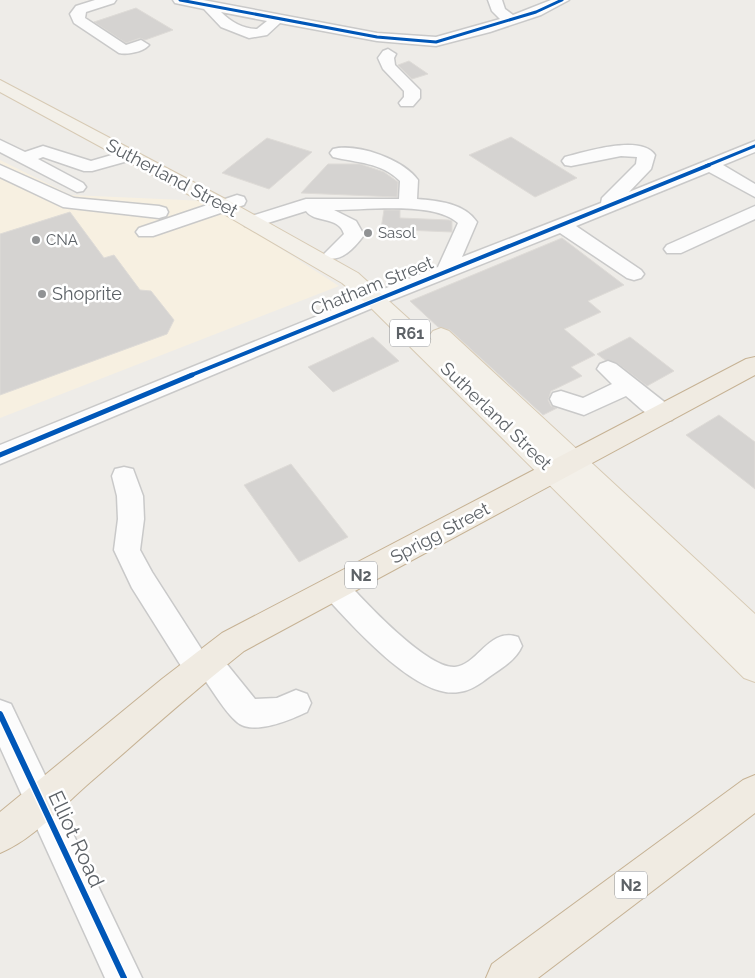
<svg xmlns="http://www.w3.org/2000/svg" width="755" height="978" viewBox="0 0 755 978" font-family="Raleway,sans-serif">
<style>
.commercial{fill:#f7f0e1}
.building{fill:#d5d3d1;stroke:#dedbd7}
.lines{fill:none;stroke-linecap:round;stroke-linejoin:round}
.minor-casing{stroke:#c9c9c9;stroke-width:3}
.major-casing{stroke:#d7cab4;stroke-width:2}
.highway-casing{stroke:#c6b294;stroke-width:2}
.minor{fill:#fcfcfc;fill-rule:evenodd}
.major{fill:#f3f0e9;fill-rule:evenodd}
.highway{fill:#f0ebe2;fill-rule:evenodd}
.cycleway-far3-casing{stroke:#fff;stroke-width:5}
.cycleway-far2-casing{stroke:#fff;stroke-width:6}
.cycleway-far1-casing{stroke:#fff;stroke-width:8}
.cycleway-casing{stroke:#fff;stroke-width:9}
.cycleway-far3{stroke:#0057b8;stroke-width:3}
.cycleway-far2{stroke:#0057b8;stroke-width:4}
.cycleway-far1{stroke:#0057b8;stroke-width:5}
.cycleway{stroke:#0057b8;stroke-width:6}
.poi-dot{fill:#909294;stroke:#fff;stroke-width:2}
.labels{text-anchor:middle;stroke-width:5;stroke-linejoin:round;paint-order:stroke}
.far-poi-label{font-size:15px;fill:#5d6267;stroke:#fff;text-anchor:start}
.shield{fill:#fff;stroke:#8e9195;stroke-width:1}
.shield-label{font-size:16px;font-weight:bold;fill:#5d6267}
.street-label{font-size:18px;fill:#5d6267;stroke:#fff}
.poi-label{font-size:18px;fill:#5d6267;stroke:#fff;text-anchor:start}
.near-street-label{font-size:21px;fill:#5d6267;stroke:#fff}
</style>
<rect width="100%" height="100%" fill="#eeece8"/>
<!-- commercial -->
<path class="commercial" d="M0 160 71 195 206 201 339 286 0 418Z"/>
<!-- building -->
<path class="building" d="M136 8 173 30 145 40 140 38 126 43 94 22Z
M409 61 428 74 412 79 398 65Z
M511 137 577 178 535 197 469 155Z
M267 138 312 152 269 189 222 173Z
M328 164H360L384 172 398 182 397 197 301 193Z
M384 210H400V218L449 220 452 221V232L381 229Z
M70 212 104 258 114 255 140 290 151 291 174 320 167 334 0 395V234Z
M562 238 624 285 588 301 601 312 564 329 595 355 571 367 582 376 551 391 548 400 551 406 557 408 543 415 450 330 438 327 410 301Z
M373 337 399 361 333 392 308 367Z
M630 337 674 371 647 386 617 363 605 360 597 354Z
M719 415 755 442V489L686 435Z
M291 464 348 537 299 562 244 485Z"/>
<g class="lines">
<defs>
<path id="minor" d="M95 0H116L114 3 86 12 85 18 126 45 141 40 149 45C143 52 127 55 119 53L74 23 70 14 76 6Z
M173 0H203L377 33 436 37 500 19 492 11 488 0H502L505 9 513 15 551 0H569L541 15 490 32 436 46 377 41 280 23 267 35 249 38 221 27 204 9 175 3ZM221 12 267 21 257 29C243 29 231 22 221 12Z
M388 49 396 54 394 58 395 65 420 90V98L413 106H401L399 103 404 97V91L383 69 378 58 383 51Z
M0 140 25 152 43 146 91 161 129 150 135 151 138 155 135 159 92 171H84L43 157 38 159 83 183 86 187 83 191 77 192 0 152Z
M755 141V152L723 165 755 184V197L709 172 576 226 641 270 644 274 641 278 634 280 627 278 560 233 382 304 0 464V445L438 267 458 223C435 201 365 210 334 210L356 221 364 235C355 247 342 262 327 258L324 254 344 234C339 216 314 223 306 211L252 228 245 226 243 222 245 218 306 199H399L400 181C381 162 357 163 333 157L330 153 333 149C357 143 403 159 418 180L417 199C439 201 464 203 477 222L462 257 601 203 602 198 636 164 637 157 621 156 571 166 565 165 562 161 565 157C585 152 641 134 655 155L651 169 629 192Z
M0 165 74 198 159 206 166 208 168 212 166 216 159 218 63 207 0 177Z
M237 195 244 197 246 201 244 205 153 236H139L136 232 139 228Z
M755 206V219L681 253H667L664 249 667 245Z
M608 361 616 364 672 408 676 414 672 420C654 425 640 407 626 396L584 415 553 405 550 399 553 393 561 391 583 398 612 384 597 369 600 364Z
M124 467 133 469 143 496 144 519 140 550 152 572 202 650 207 648 217 652 255 699 277 698 296 690 307 694 311 703 307 712C290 720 253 736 237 722 224 711 214 692 204 679L198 681 188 677 132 588 114 550 118 519 117 496 112 476 115 469Z
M335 577 345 580C364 601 427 669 455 667 478 665 489 627 518 637L522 646C516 660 502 668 489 677 480 684 470 691 459 692 417 700 351 624 325 596L321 588 325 580Z
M0 700 11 704 142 978H105L0 747Z"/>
<path id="major" d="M0 80 231 202 358 273 432 340 429 336 433 331 441 328 449 331 755 614V682L744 678 367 304 342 283 217 210 0 92Z"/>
<path id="highway" d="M755 357V375L244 651C190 694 139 740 87 785 61 808 32 840 0 853V812L162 679 222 633 746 359Z
M755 775V813L538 978H486L492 964 743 780Z"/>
</defs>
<!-- minor casing -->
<use href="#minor" class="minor-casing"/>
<!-- major casing -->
<use href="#major" class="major-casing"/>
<!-- highway casing -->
<use href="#highway" class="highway-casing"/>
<!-- minor -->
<use href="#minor" class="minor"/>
<!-- major -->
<use href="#major" class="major"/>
<!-- highway -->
<use href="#highway" class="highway"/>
<defs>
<path id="cycleway-far3" d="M180 0 377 37 436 42 536 12 562 0
M706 166 755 146"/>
<path id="cycleway-far2" d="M189 376 709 165"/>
<path id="cycleway-far1" d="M0 455 192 375"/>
<path id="cycleway" d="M0 714 124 978"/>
</defs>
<!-- cycleway-far3 casing -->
<use href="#cycleway-far3" class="cycleway-far3-casing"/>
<!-- cycleway-far2 casing -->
<use href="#cycleway-far2" class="cycleway-far2-casing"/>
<!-- cycleway-far1 casing -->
<use href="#cycleway-far1" class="cycleway-far1-casing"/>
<!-- cycleway casing -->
<use href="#cycleway" class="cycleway-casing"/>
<!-- cycleway-far3 -->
<use href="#cycleway-far3" class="cycleway-far3"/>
<!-- cycleway-far2 -->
<use href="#cycleway-far2" class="cycleway-far2"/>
<!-- cycleway-far1 -->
<use href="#cycleway-far1" class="cycleway-far1"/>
<!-- cycleway -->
<use href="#cycleway" class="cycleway"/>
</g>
<!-- markers -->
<g class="poi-dot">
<circle cx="368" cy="233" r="5"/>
<circle cx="36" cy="240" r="5"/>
<circle cx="42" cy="294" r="5"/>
</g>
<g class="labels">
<!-- far-poi labels -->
<g class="far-poi-label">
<text x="378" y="238">Sasol</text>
<text x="46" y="245">CNA</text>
</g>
<!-- shield labels -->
<g class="shield">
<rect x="390" y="319.5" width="40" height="27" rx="4"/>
<rect x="345" y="561.5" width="32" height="27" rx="4"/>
<rect x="615" y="871.5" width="32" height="27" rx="4"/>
</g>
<g class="shield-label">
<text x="410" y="339">R61</text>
<text x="361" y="581">N2</text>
<text x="631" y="891">N2</text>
</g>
<!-- street labels -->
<g class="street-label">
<text transform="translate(172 178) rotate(28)" y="6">Sutherland Street</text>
<text transform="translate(372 286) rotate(-22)" y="6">Chatham Street</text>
<text transform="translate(496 416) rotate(44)" y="6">Sutherland Street</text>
<text transform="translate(440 533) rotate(-28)" y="6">Sprigg Street</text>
</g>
<!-- poi labels -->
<g class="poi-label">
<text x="52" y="300">Shoprite</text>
</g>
<!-- near-street labels -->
<g class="near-street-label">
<text transform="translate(76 839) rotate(65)" y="7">Elliot Road</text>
</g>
</g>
</svg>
